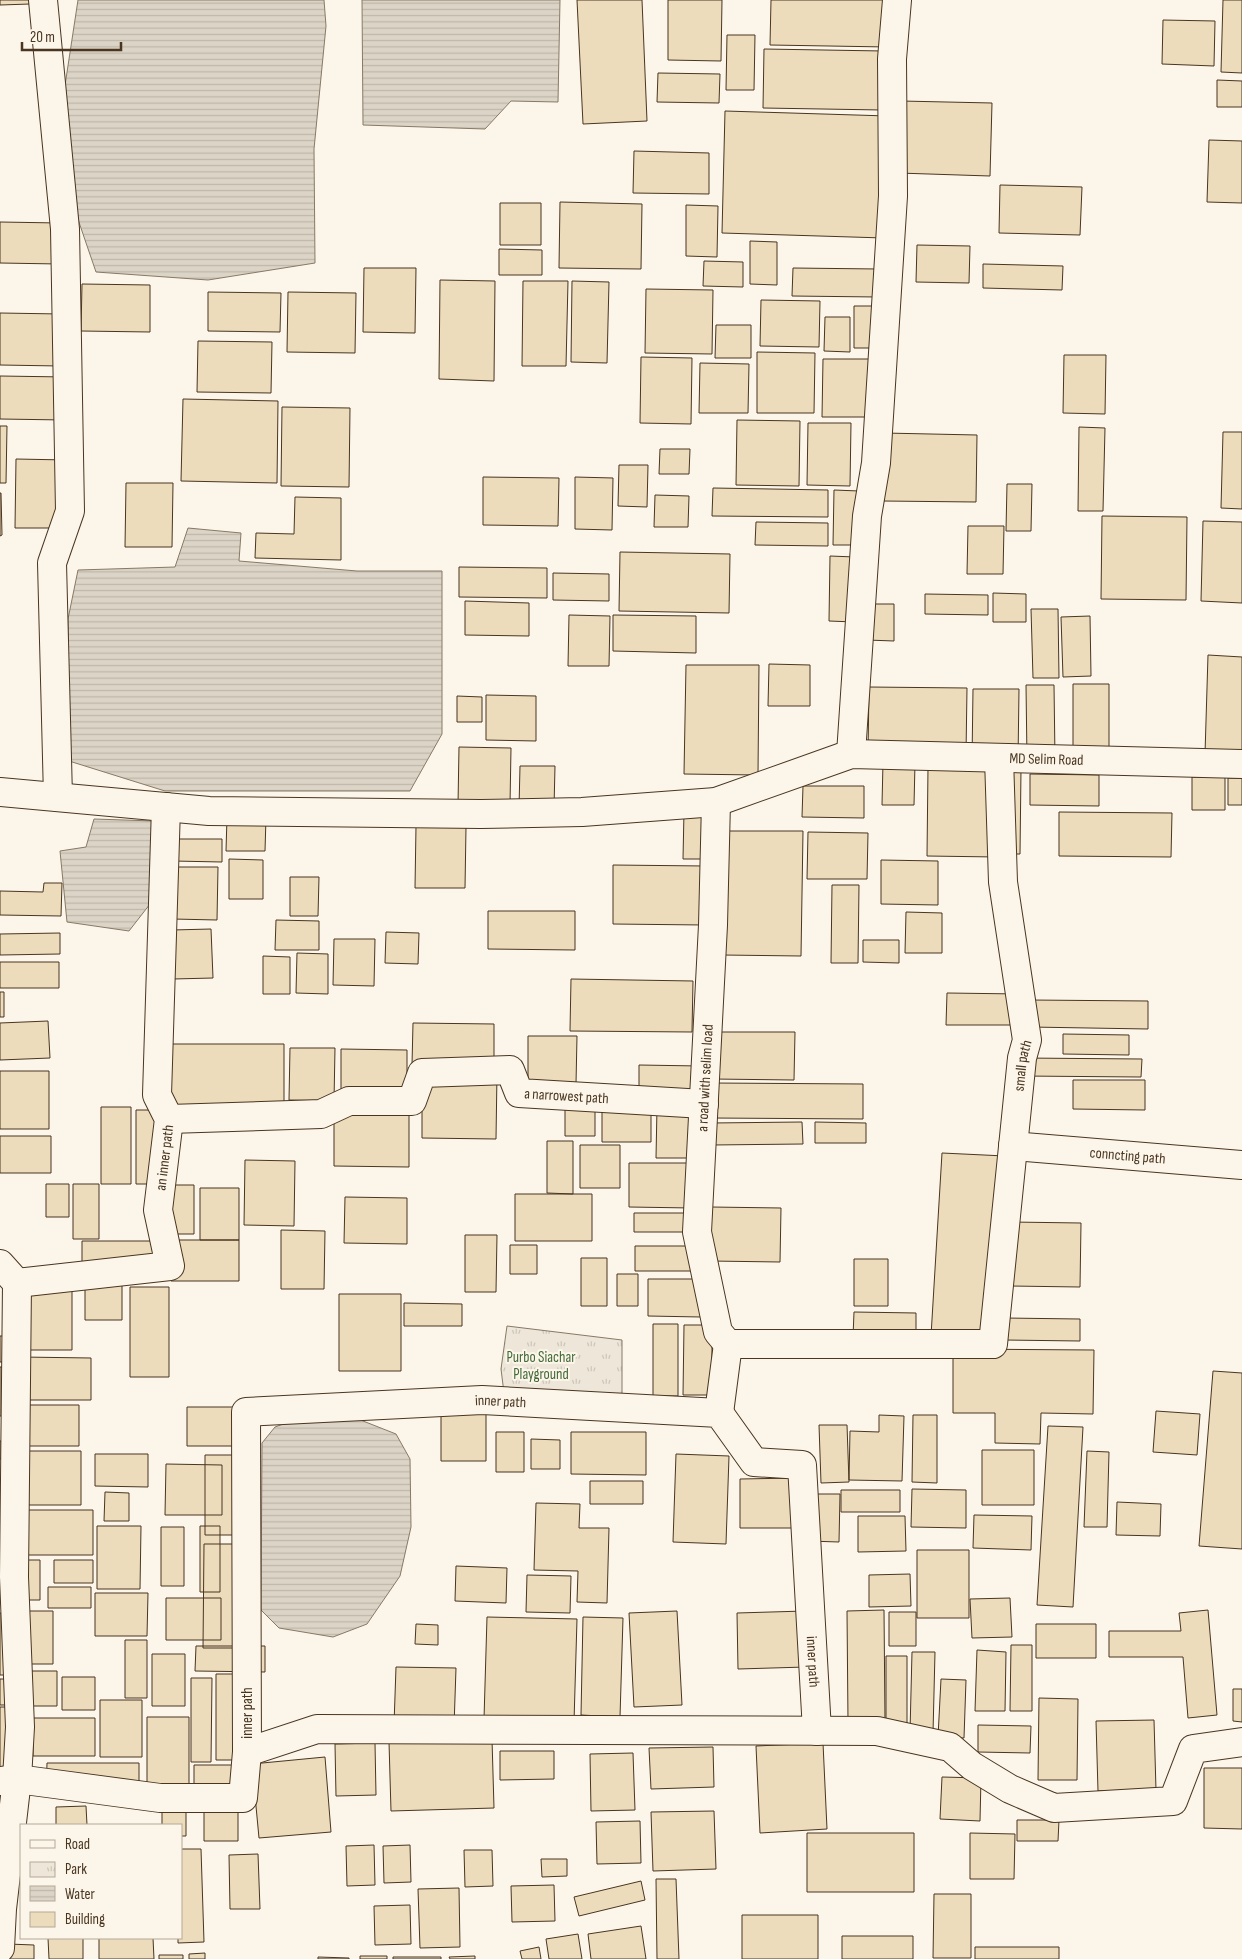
<svg xmlns="http://www.w3.org/2000/svg" width="1242" height="1959" viewBox="0 0 1242 1959" font-family="'Sofia Sans Condensed',sans-serif">
<style>
.park{fill:url(#park-tufts);stroke:#887966}
.water{fill:url(#water-rules);stroke:#887966}
.building{fill:#ecdcbc;stroke:#4a3520}
.lines{fill:none;stroke-linecap:round;stroke-linejoin:round}
.minor-casing{stroke:#4a3520;stroke-width:30}
.minor{stroke:#fbf6e9;stroke-width:28}
.labels{text-anchor:middle;stroke-width:4;stroke-linejoin:round;paint-order:stroke}
.street-label{font-size:15px;fill:#4a3520;stroke:#fbf6e9}
.park-label{font-size:15px;fill:#436837;stroke:#fbf6e9}
</style>
<defs>
<pattern id="park-tufts" width="24" height="20" patternUnits="userSpaceOnUse" patternTransform="scale(1.25)"><rect width="24" height="20" fill="#ede6d9"/><path d="M3 7l-1-3M5 7V3M7 7l1-3M15 17l-1-3M17 17v-4M19 17l1-3" fill="none" stroke="#cdc6ba"/></pattern>
<pattern id="water-rules" width="6" height="5" patternUnits="userSpaceOnUse" patternTransform="scale(1.25)"><rect width="6" height="5" fill="#dcd4c6"/><path d="M0 2.5h6" fill="none" stroke="#beb7aa"/></pattern>
</defs>
<rect width="100%" height="100%" fill="#fbf6e9"/>
<!-- park -->
<path class="park" d="M507 1326 622 1340V1405L505 1401 501 1369Z"/>
<!-- water -->
<path class="water" d="M78 0H324L326 26 314 149 315 263 208 280 96 272 70 196 64 92Z
M362 0H560L558 102 511 101 485 129 363 125Z
M188 528 241 533 239 561 357 571H442V734L410 791H165L69 761 68 619 78 570 175 567Z
M94 819 154 821 150 904 129 931 67 922 60 851 86 847Z
M297 1419H358L396 1434 410 1459 411 1527 400 1576 367 1624 333 1637 279 1628 261 1610 262 1443 275 1427Z"/>
<!-- building -->
<path class="building" d="M0 0H30V4L0 5Z
M577 0H642L647 121 583 124Z
M668 0H722L721 61 668 60Z
M771 0H889L888 47 770 45Z
M1223 0H1242V73L1221 72Z
M1163 20 1215 21 1214 66 1162 64Z
M727 35H755L754 90H726Z
M764 49 883 51 882 110 763 108Z
M658 73 720 74 719 103 657 102Z
M1217 80 1242 81V107H1217Z
M901 101 992 103 990 176 898 173Z
M725 111 888 116 884 238 722 233Z
M1209 140 1242 141V203L1207 202Z
M634 151 709 153V194L633 193Z
M1000 185 1082 187 1080 235 999 233Z
M560 202 642 204 641 269 559 268Z
M500 203H541V245H500Z
M686 205 718 206 717 257 686 256Z
M0 222 59 223V264L0 263Z
M750 241 777 242V285L750 284Z
M917 245 970 246 969 283 916 282Z
M499 249 542 250V275H499Z
M704 261 743 262V287L703 286Z
M983 264 1063 266 1062 290 983 288Z
M364 268H416L415 333 363 332Z
M793 268 878 269V297L792 296Z
M440 280 495 281 494 381 439 379Z
M523 281H568L566 366H522Z
M572 281 609 282 607 363 571 362Z
M82 284 150 285V332L81 331Z
M646 289 713 290 712 354 645 353Z
M208 292 281 293 280 332 208 331Z
M288 292 356 293 355 353 287 352Z
M761 300 820 301 819 347 760 346Z
M854 306H877V348H854Z
M0 313 61 314 60 366 0 365Z
M825 317H850V352L824 351Z
M716 325H751V358H715Z
M198 341 272 342 271 393 197 392Z
M757 352 815 353 814 413H757Z
M1064 355H1106L1105 414 1063 413Z
M641 357 692 358 691 424 640 423Z
M823 359H871L870 417H822Z
M700 363 749 364 748 413H699Z
M0 376 66 377 65 420 0 419Z
M183 399 278 401 277 483 181 481Z
M282 407 350 408 349 487 281 486Z
M737 420 800 421 799 486 736 485Z
M808 423H851L850 486 807 485Z
M0 426H7L6 483H0Z
M1079 427 1105 428 1103 511H1078Z
M1223 432H1242V509L1221 508Z
M884 433 977 435 976 502 883 501Z
M660 449H690L689 474H659Z
M16 459 67 460 66 528H15Z
M619 465H648L647 507 618 506Z
M483 477 559 478 558 526 483 525Z
M575 477 613 478 612 530 575 529Z
M126 483H173L172 547H125Z
M1007 484H1032L1031 531H1006Z
M713 488 828 490V517L712 516Z
M834 490 859 491 858 545H833Z
M1 493 2 535 0 536V493Z
M655 495 689 496 688 527H654Z
M295 497 341 498V560L255 558 256 533 294 534Z
M1102 516 1187 517 1186 600 1101 599Z
M1203 521 1242 522V603L1201 601Z
M756 522 828 523V546L755 545Z
M968 526H1004L1003 574H967Z
M620 552 730 554 729 613 619 611Z
M830 556 855 557 854 622 829 621Z
M459 567 547 568V598L459 597Z
M553 573 609 574V601L553 600Z
M993 593 1026 594V622H993Z
M925 594 988 595V615L925 614Z
M465 601 529 603V636L465 635Z
M868 604H894V641L867 640Z
M1031 609H1058L1059 678H1033Z
M569 615 610 616 609 666H568Z
M613 615 696 616V653L613 651Z
M1090 616 1091 676 1063 677 1061 617Z
M1208 655 1242 657V755L1205 754Z
M769 664 810 665V706H768Z
M686 665H759L758 775 684 774Z
M1073 684H1109V757H1073Z
M1026 685H1054L1055 759 1027 760Z
M869 687 967 688 966 754 868 753Z
M973 689H1019L1018 761H972Z
M486 695 536 696V741L486 740Z
M457 696 482 697V722H457Z
M459 747 511 748 510 805H458Z
M883 762 915 763 914 805H882Z
M520 766H555L554 808H519Z
M928 767 998 768 997 857 927 856Z
M1003 769H1021L1020 854H1002Z
M1030 774 1099 775V806L1030 805Z
M1192 777H1225V810H1192Z
M1228 778H1242V805H1228Z
M803 786H864V818L802 817Z
M684 811H713V859H683Z
M1059 812 1172 813 1171 857 1059 856Z
M227 817H266L265 851H226Z
M416 826 466 827 465 888H415Z
M723 831H803L801 956 722 955Z
M808 832 868 833 867 879H807Z
M174 839H222V862L173 861Z
M229 859 263 860V899H229Z
M881 860 938 861V905L881 904Z
M613 865 705 866 704 925 613 924Z
M174 867H218L217 920 173 919Z
M290 877H319L318 916H290Z
M44 883H62L61 916 0 915V891L43 892Z
M832 885H859L858 963H831Z
M488 911H575V950L488 949Z
M906 912 942 913V953H905Z
M276 920 319 921V950H275Z
M211 929 213 978 173 979 172 930Z
M386 932 419 933 418 964 385 963Z
M60 933V954L0 955V934Z
M334 939H375L374 986 333 985Z
M863 940H899V963L863 962Z
M297 953 328 954V994L296 993Z
M263 956 290 957V994H263Z
M0 962H59V988H0Z
M571 979 693 981 692 1032 570 1031Z
M0 992H4V1017H0Z
M947 993 1020 994V1025H946Z
M1030 1000 1148 1001V1029L1030 1027Z
M48 1021 50 1058 0 1060V1023Z
M413 1023 494 1024V1066L412 1065Z
M713 1032H795L794 1080 713 1079Z
M1063 1034 1129 1035V1055L1063 1054Z
M528 1036H577L576 1084 528 1083Z
M166 1044H284V1106H165Z
M290 1048H335L334 1101 289 1100Z
M341 1049 407 1050V1092L341 1091Z
M1022 1058 1142 1059 1141 1077 1022 1076Z
M639 1065 700 1066V1104L639 1103Z
M0 1071H49V1129H0Z
M422 1073H497L496 1139 422 1138Z
M1073 1080H1145V1110L1073 1109Z
M712 1083 863 1084V1119L712 1118Z
M565 1104H595V1136H565Z
M101 1107H131V1184H101Z
M602 1107H651V1142H602Z
M657 1107H690V1158H656Z
M136 1110H159V1184H136Z
M334 1110 409 1111V1167L334 1166Z
M802 1122 803 1144 712 1145 711 1123Z
M815 1122 866 1123V1143H815Z
M0 1136H51V1173H0Z
M547 1141H573V1194L547 1193Z
M580 1145H620V1188H580Z
M942 1153 1005 1156 994 1340 931 1336Z
M245 1160 295 1161 294 1226 244 1225Z
M629 1163H692V1208L629 1207Z
M46 1184H69V1217H46Z
M73 1184H99V1239H73Z
M168 1185H194V1234H168Z
M200 1188H239V1240H200Z
M515 1194H592V1241H515Z
M345 1197 407 1198V1244L344 1243Z
M711 1207 781 1208 780 1262 710 1261Z
M634 1213H690V1232H634Z
M1010 1222 1081 1223 1080 1287 1010 1286Z
M281 1230 325 1231 324 1289H281Z
M465 1235H497L496 1292H465Z
M171 1240H239V1281H171Z
M82 1241H161V1276H82Z
M510 1245H537V1274H510Z
M635 1246H692V1271H635Z
M581 1258H607V1306H581Z
M854 1259H888V1306H854Z
M617 1274H638V1306H617Z
M21 1277H72V1350H21Z
M648 1279H701V1317L648 1316Z
M85 1285H122V1320H85Z
M130 1287H169V1377H130Z
M339 1294H401V1371H339Z
M404 1303 462 1304V1326H404Z
M854 1312 916 1313V1338L853 1337Z
M1004 1318 1080 1319V1341L1004 1340Z
M653 1324H678V1396H653Z
M684 1325H712V1395H683Z
M0 1336H11V1362H0Z
M953 1349 1094 1350 1093 1414 1041 1413 1040 1444 995 1443V1413H953Z
M21 1357 91 1358V1400H21Z
M0 1367H11V1416H0Z
M1213 1371 1242 1373V1549L1199 1546Z
M20 1405H79V1446H20Z
M187 1407H240V1446H187Z
M441 1410H486V1461H441Z
M1156 1411 1200 1414 1197 1455 1153 1452Z
M879 1415 904 1416 902 1481 849 1480 850 1431 879 1432Z
M913 1415H937V1483L912 1482Z
M819 1425H847L849 1482 821 1483Z
M1048 1426 1083 1427 1073 1607 1037 1605Z
M496 1432H524V1472H496Z
M571 1432H646V1475L571 1474Z
M531 1439 560 1440V1469H531Z
M0 1441H6V1459H0Z
M982 1450H1034V1505H982Z
M21 1451H81V1505H21Z
M1087 1451 1109 1452 1107 1527H1084Z
M95 1454H148V1487L95 1486Z
M676 1454 729 1456 726 1544 673 1542Z
M205 1455H249V1535H205Z
M166 1464 222 1465V1515H165Z
M797 1478 798 1528H740V1479Z
M590 1481H643V1504H590Z
M912 1489 966 1490V1528L911 1527Z
M841 1490H900V1512H841Z
M105 1492 129 1493V1521H104Z
M809 1494H840L839 1542 808 1541Z
M1117 1502 1161 1504 1160 1536 1116 1535Z
M536 1503 580 1504 579 1528H609L607 1603 577 1602 578 1571 534 1570Z
M21 1510H93V1555H21Z
M974 1515 1032 1516 1031 1550 973 1548Z
M858 1516H905L906 1551 858 1552Z
M97 1526H141L140 1589H97Z
M200 1526H220V1592H200Z
M161 1527H184V1586H161Z
M204 1544H252V1648H203Z
M917 1550H969V1618H917Z
M19 1560H40V1600H19Z
M54 1560H93V1583H54Z
M456 1566 507 1568 506 1603 455 1601Z
M910 1574 911 1606 869 1607V1575Z
M527 1575 571 1576 570 1613 526 1612Z
M48 1587H91V1608H48Z
M95 1593H148L147 1636H95Z
M166 1598H221V1640H166Z
M1010 1598 1012 1637 972 1638 970 1599Z
M884 1610 885 1722H848L847 1611Z
M1208 1610 1217 1715 1188 1718 1183 1657H1109V1631H1181L1179 1613Z
M21 1611H53V1664H21Z
M677 1611 682 1705 634 1707 629 1613Z
M805 1611 806 1667 738 1669 737 1613Z
M889 1612H916V1646H889Z
M0 1613H7V1675H0Z
M487 1617 577 1619 574 1722 484 1719Z
M583 1617 623 1618 620 1717 581 1715Z
M416 1624 438 1625V1645L415 1644Z
M1036 1624H1096V1658H1036Z
M125 1640H147V1698H125Z
M1011 1645H1032V1711H1010Z
M196 1646H265V1672L195 1671Z
M977 1650 1006 1652 1005 1711H975Z
M912 1652H935L933 1733 910 1732Z
M152 1654H185V1706H152Z
M886 1656H907V1727L886 1726Z
M396 1667 456 1668 454 1727 394 1725Z
M24 1671H57V1706H24Z
M216 1674H236L235 1760H216Z
M62 1677H95V1710H62Z
M191 1678H212L211 1762H191Z
M0 1679H15L14 1705H0Z
M941 1679 966 1680 964 1738 938 1737Z
M1233 1689H1242V1722L1233 1721Z
M1039 1698 1078 1699 1077 1780H1038Z
M100 1700H142V1757H100Z
M0 1707H11V1772H0Z
M147 1717H189V1785H147Z
M33 1718H95V1756H33Z
M1154 1720 1156 1790 1098 1791 1096 1721Z
M978 1725 1031 1726 1030 1753 978 1752Z
M492 1739 494 1808 391 1811 389 1742Z
M375 1743 376 1795 336 1796 335 1744Z
M823 1743 827 1829 760 1833 756 1746Z
M713 1747 714 1787 651 1789 649 1748Z
M500 1751H554V1779L500 1780Z
M633 1753 635 1810 591 1811 590 1754Z
M325 1757 331 1832 259 1838 252 1764Z
M47 1763H139V1795H46Z
M194 1765H232V1792H194Z
M1204 1768H1242V1829L1204 1828Z
M942 1777 981 1778 980 1821 940 1819Z
M238 1801V1841H204V1802Z
M162 1802H186V1836H181V1825H162Z
M86 1806 87 1825H56V1807Z
M714 1811 716 1869 653 1871 651 1812Z
M1017 1820H1059L1058 1841H1017Z
M640 1821 641 1863 597 1864 596 1822Z
M807 1833H914V1892H807Z
M970 1833 1015 1834 1014 1879H970Z
M374 1845 375 1885 347 1886 346 1846Z
M410 1845 411 1882 384 1883 383 1846Z
M181 1849H201L204 1942 178 1943V1938H181Z
M464 1850H492L493 1886 465 1887Z
M258 1854 260 1909H230L229 1855Z
M541 1859H567V1876L542 1877Z
M656 1879H676L679 1959H657Z
M641 1881 645 1900 579 1916 574 1897Z
M554 1885 555 1921 512 1922 511 1886Z
M459 1888 460 1947 420 1948 418 1889Z
M934 1894H971V1958H933Z
M410 1905 411 1944 375 1945 374 1906Z
M742 1915H818V1959H742Z
M641 1926 646 1959H591L588 1934Z
M578 1934 582 1959H549L546 1939Z
M842 1936H913V1959H842Z
M48 1938H83V1959H49Z
M99 1938H153L154 1959H99Z
M8 1944 34 1945V1959H7Z
M539 1947 541 1959H522L520 1951Z
M975 1947H1059V1959H975Z
M205 1953V1959H189V1954Z
M159 1955H183V1959H159Z
M360 1956H387V1959H360Z
M475 1956V1959H450L449 1957Z
M318 1957 349 1958V1959H318Z
M393 1957H441V1959H393Z"/>
<g class="lines">
<defs>
<g id="minor">
<path d="M43 0 65 229 70 511 52 563 58 797"/>
<path d="M851 754 867 516 876 463 893 196 892 59 897 0"/>
<path id="s1" d="M0 792 209 811 481 814 582 812 716 802 851 754 1242 764"/>
<path d="M716 802 713 925 697 1232 718 1332 728 1344"/>
<path id="s2" d="M169 1119 321 1114 349 1101H412L422 1073 510 1070 519 1093 704 1104"/>
<path id="s3" d="M1013 1146 1242 1165"/>
<path d="M0 1264 17 1283 14 1577 20 1727 17 1779 2 1909 0 1948"/>
<path id="s4" d="M17 1283 170 1266 158 1210 169 1119 157 1095 166 807"/>
<path id="s5" d="M728 1344H993L1022 1058 1027 1040 1003 882 999 758"/>
<path d="M719 1413 728 1344"/>
<path id="s6" d="M247 1752 246 1412 482 1400 719 1413 754 1462 802 1465 817 1731"/>
<path d="M0 1781 17 1779 160 1798H243L247 1752 317 1729 877 1731 950 1747 972 1766 1010 1789 1054 1808 1173 1801 1193 1749 1242 1742"/>
</g>
</defs>
<!-- minor casing -->
<use href="#minor" class="minor-casing"/>
<!-- minor -->
<use href="#minor" class="minor"/>
</g>
<g class="labels">
<!-- street labels -->
<g class="street-label">
<text dy="5" stroke="none"><textPath href="#s1" startOffset="1056">MD Selim Road</textPath></text>
<text dy="5" stroke="none"><textPath href="#s5" startOffset="545">small path</textPath></text>
<text transform="translate(705 1078) rotate(-87)" y="5">a road with selim load</text>
<text dy="5" stroke="none"><textPath href="#s2" startOffset="436">a narrowest path</textPath></text>
<text dy="5" stroke="none"><textPath href="#s3" startOffset="115">conncting path</textPath></text>
<text dy="5" stroke="none"><textPath href="#s4" startOffset="264">an inner path</textPath></text>
<text dy="5" stroke="none"><textPath href="#s6" startOffset="595">inner path</textPath></text>
<text dy="5" stroke="none"><textPath href="#s6" startOffset="1119">inner path</textPath></text>
<text transform="translate(247 1713) rotate(-90)" y="5">inner path</text>
</g>
<!-- park labels -->
<g class="park-label">
<text x="541" y="1362">Purbo Siachar<tspan x="541" dy="17">Playground</tspan></text>
</g>
</g>
<!-- legend -->
<rect x="20" y="1824" width="162" height="115" fill="#fbf6e9" stroke="#b4a999"/>
<rect x="30" y="1840" width="25" height="8" fill="#fbf6e9" stroke="#b4a999"/>
<text x="65" y="1849" font-size="15" fill="#4a3520">Road</text>
<rect x="30" y="1862" width="25" height="15" fill="url(#park-tufts)" stroke="#b4a999"/>
<text x="65" y="1874" font-size="15" fill="#4a3520">Park</text>
<rect x="30" y="1886" width="25" height="15" fill="url(#water-rules)" stroke="#b4a999"/>
<text x="65" y="1899" font-size="15" fill="#4a3520">Water</text>
<rect x="30" y="1912" width="25" height="15" fill="#ecdcbc" stroke="#b4a999"/>
<text x="65" y="1924" font-size="15" fill="#4a3520">Building</text>
<!-- scale -->
<path d="M22 42v8h99v-8" fill="none" stroke="#4a3520" stroke-width="2.5"/>
<text x="30" y="42" font-size="15" fill="#4a3520" stroke="#fbf6e9" stroke-width="4" paint-order="stroke">20 m</text>
</svg>
